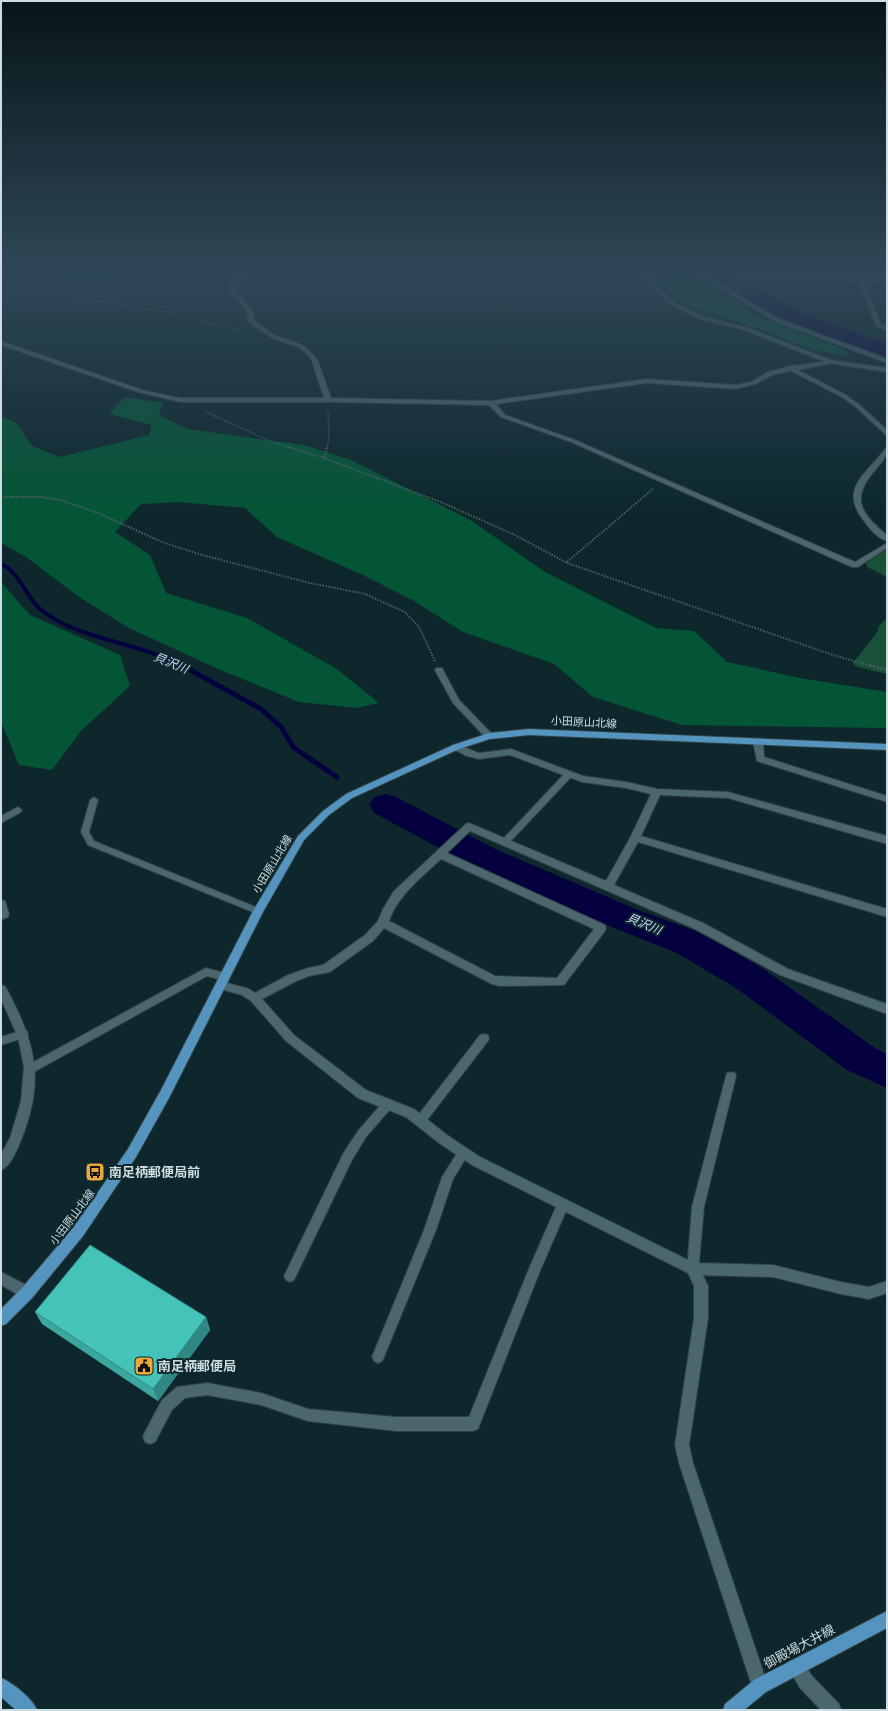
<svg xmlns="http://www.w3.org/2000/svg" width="888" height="1711" viewBox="0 0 888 1711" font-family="Overpass,'Noto Sans JP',sans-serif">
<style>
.green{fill:#185137}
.forest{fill:#045536}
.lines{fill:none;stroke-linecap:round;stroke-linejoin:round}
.stream-far1{stroke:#05003e;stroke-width:4}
.stream{stroke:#05003e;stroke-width:5}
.river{fill:#05003e;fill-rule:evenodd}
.service-casing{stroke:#314046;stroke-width:2}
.minor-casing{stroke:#314046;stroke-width:2}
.tertiary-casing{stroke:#314046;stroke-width:2}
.primary-casing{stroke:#314046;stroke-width:2}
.path-far2{stroke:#4a6166;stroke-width:1.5;stroke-dasharray:1 1;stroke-linecap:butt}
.path-far1{stroke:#4a6166;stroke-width:2;stroke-dasharray:1.5 1.5;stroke-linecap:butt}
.path{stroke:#4a6166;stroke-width:2.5;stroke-dasharray:2 2;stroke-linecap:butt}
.service{fill:#4b666d;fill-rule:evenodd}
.minor{fill:#4b666d;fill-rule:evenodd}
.tertiary{fill:#4b666d;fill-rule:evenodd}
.primary{fill:#5594be;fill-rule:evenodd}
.wall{fill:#3ba89f}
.shaded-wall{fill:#308882}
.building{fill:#45c3b9;stroke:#308882}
.labels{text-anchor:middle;stroke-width:4;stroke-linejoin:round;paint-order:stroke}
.street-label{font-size:11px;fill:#cedde1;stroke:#0d272d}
.water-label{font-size:12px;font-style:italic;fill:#cad7ff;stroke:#0d272d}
.near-poi-label{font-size:13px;font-weight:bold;fill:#cedde1;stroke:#0d272d;text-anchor:start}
.near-street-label{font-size:13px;fill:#cedde1;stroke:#0d272d}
</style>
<rect width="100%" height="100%" fill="#0d272d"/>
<!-- green -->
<path class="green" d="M887 549V577L867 567 866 563Z
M887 618V674L855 666 853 663 878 631V627Z"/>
<!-- forest -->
<path class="forest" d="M60 274H190L60 281 61 276Z
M658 274H693L755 315 847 351 845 355 812 350 757 328 692 307 669 293 663 278Z
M125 397 163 403 159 415 187 429 304 445 351 460 472 521 545 572 656 628 694 631 727 662 800 678 887 692V728L682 725 593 697 554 664 463 632 414 601 365 576 277 537 245 508 180 502 141 504 115 532 150 555 166 593 247 618 337 669 379 703 356 708 299 702 218 669 129 628 79 597 26 557 1 543V416L16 423 32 446 60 457 149 435 152 425 109 414Z
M1 582 30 615 120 655 130 686 81 731 52 770 19 765 1 722Z"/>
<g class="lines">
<!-- stream-far1 -->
<path class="stream-far1" d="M1 564C20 572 25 596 40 609 77 640 139 642 183 666"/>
<!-- stream -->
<path class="stream" d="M181 665 261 709 281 727 294 748 337 777"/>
<!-- river -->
<path class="river" d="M710 274H732L800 312 887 344V357L786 320 713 278Z
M385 794 396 797 495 849 638 910 701 933 762 968 875 1048 887 1054V1088L847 1070 736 988 677 953 614 928 471 865 374 813 369 805 374 797Z"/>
<defs>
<path id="service" d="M436 668H442L459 700 492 734 493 736 492 738H486L453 703 435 670Z
M569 771 572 772 573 774 572 776 508 844H502L501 842 502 840 566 772Z
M94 797 98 800 89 832 94 841 261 909 263 911 261 913H255L88 845 81 832 90 800Z
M18 807 22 810 21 812 1 823V816Z
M206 968 228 974 230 977 228 980 225 981 207 976 34 1072 30 1073 26 1072 25 1069 26 1066Z
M23 1030 27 1031 28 1034 27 1037 1 1045V1037Z
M484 1034 488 1035 489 1038 488 1041 424 1124 420 1126 416 1124 415 1121 416 1118 480 1035Z
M731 1072 735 1073 736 1076 704 1207 699 1263 773 1265 841 1282 869 1287 887 1281V1293L869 1299 841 1294 773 1277 693 1275 689 1273 687 1269 692 1207 726 1076 727 1073Z
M388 1099 392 1101 393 1104 392 1107 366 1137 352 1160 294 1280 290 1282 286 1280 284 1276 286 1272 344 1152 358 1131 384 1101Z
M463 1148 467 1150 469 1153 453 1179 436 1230 384 1357 382 1361 378 1363 374 1361 372 1357 424 1230 442 1177 459 1150Z
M563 1199 567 1200 569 1204 540 1271 478 1429 473 1431H396L308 1421 261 1405 207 1395 185 1398 172 1410 155 1442 150 1444 145 1442 143 1437 145 1432 162 1400 177 1387 207 1383 261 1393 308 1409 396 1417H469L528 1271 559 1200Z"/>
<path id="minor" d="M241 274H247L234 288 254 313 253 320 276 336 302 345 312 353 318 361 331 398 491 401 647 379 736 385 751 382 768 372 790 366 832 361V363L798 370 846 395 861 406 887 430V436L857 408 842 397 791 371 772 375 755 384 736 389 647 383 496 404 505 415 575 440 855 562 887 543V548L858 567H852L571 442 501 417 489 405 328 402H180L138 392 1 345V341L142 390 180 398H324L312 361 308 355 298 347 272 338 247 321 248 313 228 288 231 283Z
M736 274 887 279V283L864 282 881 325 887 326V330L876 326 859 282 744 278Z
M887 448C887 457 882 462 876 469 850 498 860 513 887 535V541C878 539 869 528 864 521 838 488 867 474 885 449Z
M758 739 763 742 764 757 887 796V802L757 761 753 742Z
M456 744 479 753 511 749 583 776 626 782 657 789 728 792 887 836V844L728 798 660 795 641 836 887 909V917L638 842 614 885 703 923 788 969 887 1004V1014L780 975 695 929 470 831 447 853 605 925 606 928 605 931 564 985 500 986 492 984 384 928 373 941 330 972 309 976 296 981 262 999 294 1035 366 1090 414 1109 447 1135 480 1157 698 1265 708 1286V1318L689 1445 693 1463 768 1686 766 1692 760 1694 754 1692 752 1686 679 1463 675 1445 694 1318V1286L688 1273 472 1165 439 1143 406 1117 358 1098 286 1041 251 1001 242 995 217 988 215 985 217 982 221 981 249 989 255 993 288 975 308 968 323 965 365 935 378 921 383 909 394 891 466 824 469 823 606 881 630 838 651 794 626 788 582 782 510 755 479 759 467 756 453 749 451 747 453 745ZM441 859 594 929 557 978 495 976 389 921C398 895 421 878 441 859Z
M1 900 5 901 9 914 8 917 1 920Z
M1 985 5 986C35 1041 46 1079 21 1140 17 1150 11 1166 1 1170V1154L10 1138 21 1101 24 1067 18 1037 1 999Z
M1 1272 32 1288 34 1293 32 1298 27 1300 1 1285Z
M796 1659 802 1661 812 1676 839 1704 841 1710H821L800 1688 788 1667 790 1661Z"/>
<path id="tertiary" d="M640 274H646L675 303 702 316 748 328 831 360 887 368V372L828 363 744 330 698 318 671 305Z
M698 274H704L778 319 887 359V363L774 321Z"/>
<path id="primary" d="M529 729 887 744V750L529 735 490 739 459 749 352 798 329 815 304 840 263 912 169 1098 136 1157 83 1236 32 1298 6 1324 1 1326V1309L22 1288 73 1228 128 1149 161 1090 253 911 298 836 323 811 346 794 453 745 489 733Z
M887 1611V1628L766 1692 744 1710H723L725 1704 754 1680Z
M1 1678C12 1682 33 1699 37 1710H16L1 1697Z"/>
</defs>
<!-- service casing -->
<use href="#service" class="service-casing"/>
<!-- minor casing -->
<use href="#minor" class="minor-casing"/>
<!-- tertiary casing -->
<use href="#tertiary" class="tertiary-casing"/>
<!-- primary casing -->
<use href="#primary" class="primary-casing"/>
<!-- path-far2 -->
<path class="path-far2" d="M1 284 177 314 218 326 244 330
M206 412 272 442 292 448
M327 448 329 439 328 411"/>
<!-- path-far1 -->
<path class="path-far1" d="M288 447 324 458 443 503 515 535 567 563 833 655 872 666
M324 458 327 447
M1 497H41L60 500 98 513 162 542 202 555 310 583 365 594 405 612 419 627 435 661
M567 562 654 488"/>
<!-- path -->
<path class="path" d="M869 665 887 670"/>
<!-- service -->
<use href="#service" class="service"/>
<!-- minor -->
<use href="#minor" class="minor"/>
<!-- tertiary -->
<use href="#tertiary" class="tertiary"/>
<!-- primary -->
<use href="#primary" class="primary"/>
</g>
<!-- wall -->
<path class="wall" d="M35 1312 206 1317 210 1330 158 1401 42 1324Z"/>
<!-- shaded-wall -->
<path class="shaded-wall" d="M206 1317 210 1330 158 1401 153 1389Z"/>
<!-- building -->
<path class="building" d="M90 1245 206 1317 153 1389 35 1312Z"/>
<!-- sky -->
<linearGradient id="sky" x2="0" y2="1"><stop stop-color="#071519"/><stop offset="0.53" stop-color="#2f4757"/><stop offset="1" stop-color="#2f4757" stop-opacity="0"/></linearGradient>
<rect width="888" height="513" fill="url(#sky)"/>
<!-- icons -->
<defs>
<symbol id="bus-square" viewBox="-11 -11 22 22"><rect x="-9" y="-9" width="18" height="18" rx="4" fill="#eba93a" stroke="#0d272d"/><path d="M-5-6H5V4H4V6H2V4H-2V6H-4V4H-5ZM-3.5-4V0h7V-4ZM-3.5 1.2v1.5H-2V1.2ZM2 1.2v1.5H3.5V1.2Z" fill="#111"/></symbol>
<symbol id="civic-square" viewBox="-11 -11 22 22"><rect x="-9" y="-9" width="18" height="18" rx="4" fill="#eba93a" stroke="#0d272d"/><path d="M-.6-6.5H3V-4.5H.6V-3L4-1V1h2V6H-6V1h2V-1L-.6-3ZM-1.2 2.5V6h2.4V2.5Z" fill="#111"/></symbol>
</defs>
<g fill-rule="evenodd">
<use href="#bus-square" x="84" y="1161" width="22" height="22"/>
<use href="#civic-square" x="133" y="1355" width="22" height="22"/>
</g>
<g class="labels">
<!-- street labels -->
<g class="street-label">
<text transform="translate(584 722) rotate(3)" y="4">小田原山北線</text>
<text transform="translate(272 864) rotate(-59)" y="4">小田原山北線</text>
<text transform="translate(72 1217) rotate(-53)" y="4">小田原山北線</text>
</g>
<!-- water labels -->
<g class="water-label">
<text transform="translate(171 663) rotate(22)" y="4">貝沢川</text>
<text transform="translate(644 924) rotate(23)" y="4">貝沢川</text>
</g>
<!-- near-poi labels -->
<g class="near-poi-label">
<text x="109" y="1177">南足柄郵便局前</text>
<text x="158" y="1371">南足柄郵便局</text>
</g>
<!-- near-street labels -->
<g class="near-street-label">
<text transform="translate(799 1646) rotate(-28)" y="5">御殿場大井線</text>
</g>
</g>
<!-- border -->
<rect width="888" height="1711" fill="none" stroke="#cedde1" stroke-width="4"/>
</svg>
